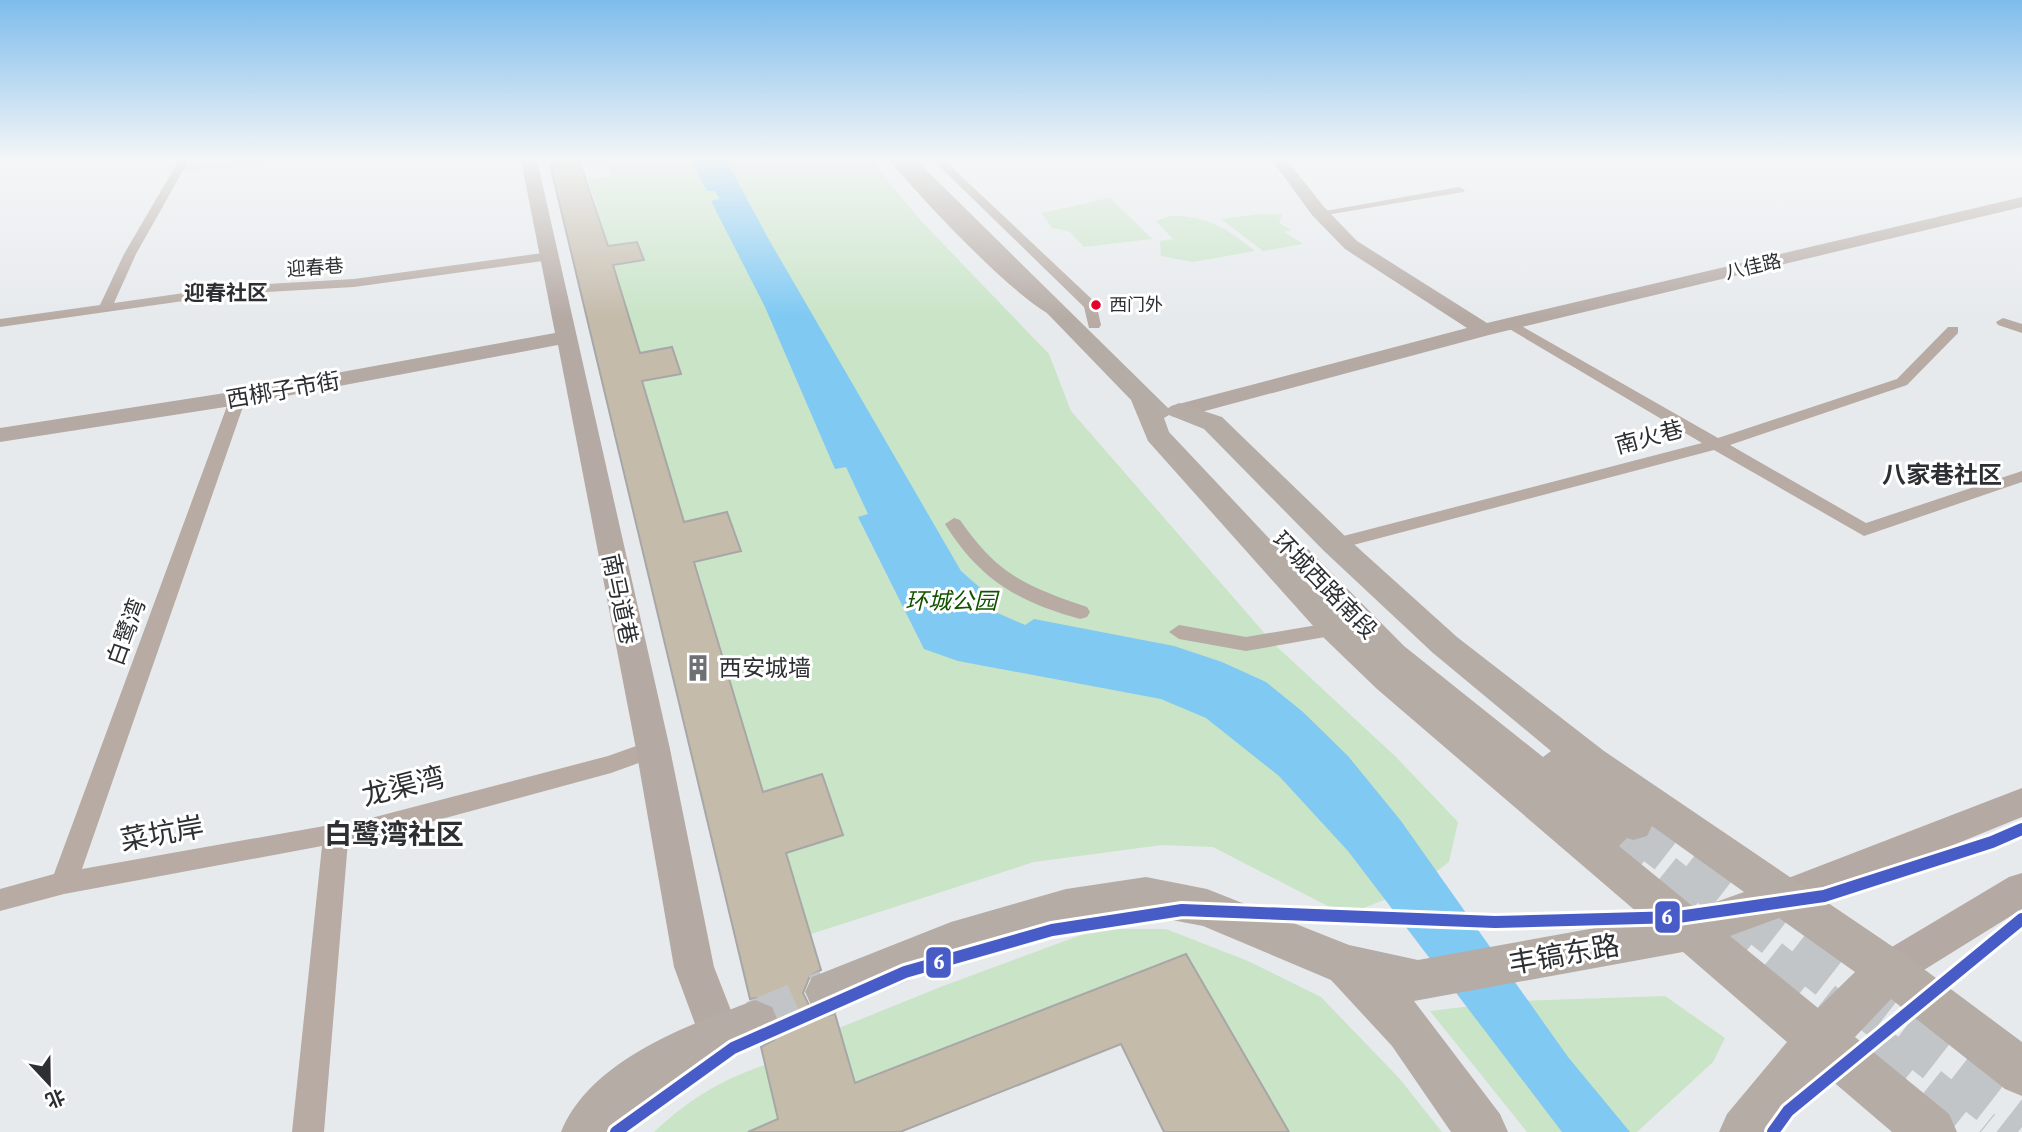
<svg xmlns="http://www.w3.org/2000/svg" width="2022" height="1132" viewBox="0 0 2022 1132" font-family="'Roboto Serif','Noto Sans SC',serif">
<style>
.green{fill:#c9e4c7}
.water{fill:#7fc9f3}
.building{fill:#c5bbab;stroke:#a7a7a7;stroke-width:2}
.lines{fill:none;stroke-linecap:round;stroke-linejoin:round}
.primary-tunnel{stroke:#c2c5c8;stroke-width:45;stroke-dasharray:45 23;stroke-linecap:butt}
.street{fill:#b7aba4;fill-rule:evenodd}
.secondary{fill:#b5a9a3;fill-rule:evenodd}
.primary{fill:#b6aca6;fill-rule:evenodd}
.metro-1-casing{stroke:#fff;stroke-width:18}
.metro-1{stroke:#485cc7;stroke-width:12}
.bus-dot{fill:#e4002b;stroke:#fff;stroke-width:2.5}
.labels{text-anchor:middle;stroke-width:6;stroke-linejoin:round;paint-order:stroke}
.far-bus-label{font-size:18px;fill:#2d2f32;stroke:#fff;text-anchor:start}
.far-street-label{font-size:19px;fill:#2d2f32;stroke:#fff}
.far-neighbourhood-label{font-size:21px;font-weight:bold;fill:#2d2f32;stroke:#fff}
.street-label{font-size:23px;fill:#2d2f32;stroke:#fff}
.park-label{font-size:23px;font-style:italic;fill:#115300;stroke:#fff}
.poi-label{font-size:23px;fill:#2d2f32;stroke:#fff;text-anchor:start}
.neighbourhood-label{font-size:24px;font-weight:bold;fill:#2d2f32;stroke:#fff}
.near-street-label{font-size:28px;fill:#2d2f32;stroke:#fff}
.near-neighbourhood-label{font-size:28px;font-weight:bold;fill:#2d2f32;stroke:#fff}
.line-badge{stroke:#fff;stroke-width:2.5}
.badge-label{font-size:19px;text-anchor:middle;font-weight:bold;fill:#fff}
</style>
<rect width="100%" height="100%" fill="#e7eaed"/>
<!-- green -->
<path class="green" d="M190 160H296L184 172Z
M579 160H870L922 222 1049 354 1071 411 1274 644 1396 757 1458 822 1449 862 1413 889 1345 915 1213 847 1162 845 1034 862 811 934 786 853 843 834 822 775 763 792 642 381 681 373 672 347 640 353 613 265 643 260 608 246 588 179 611 176 607 163 581 166Z
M1110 198 1152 239 1084 247 1069 231 1052 228 1042 213Z
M1261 214H1282L1279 223 1291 230 1284 232 1303 244 1263 251 1221 219Z
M1170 216C1209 216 1226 228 1255 251L1193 262 1161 256 1160 241 1173 239 1156 221Z
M1097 929H1166L1248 961 1321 997 1399 1078 1442 1132H1289L1185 954 855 1083 839 1028 943 986Z
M1665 996 1725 1038 1713 1062 1637 1132H1527L1430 1011 1513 1001Z
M765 1065 778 1119 749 1132H654C691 1098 719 1081 765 1065Z"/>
<!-- water -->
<path class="water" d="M691 160H726L768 238 961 571 993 599 984 607 1025 625 1034 619 1174 646 1222 662 1266 682 1303 712 1348 756 1401 821 1568 1057 1630 1132H1562L1348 851 1279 776 1206 718 1161 699 958 661 924 649 858 517 868 514 846 467 835 469 765 307 711 201 720 199 715 191H707Z"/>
<!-- building -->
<path class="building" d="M549 160H579L608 246 637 242 644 260 613 265 640 353 672 347 681 374 642 381 684 522 727 512 741 551 694 562 763 792 822 774 843 835 786 853 821 970 810 976 803 993 811 1009 827 1016 835 1014 855 1083 1186 954 1289 1132H1164L1121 1044 900 1132H748L778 1119 761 1047 774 1040 781 1022 773 1005 756 998 750 999Z"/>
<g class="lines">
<!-- primary-tunnel -->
<path class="primary-tunnel" d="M1633 824 2022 1127
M1609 833 1981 1132
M755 1023 828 992"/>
<!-- street -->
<path class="street" d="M179 160H189L136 254 114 303 233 286 354 279 550 252 556 256 550 260 354 287 233 294 0 327V319L100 305 124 254Z
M889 160H899L1024 286 1064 312V318C1036 324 911 187 889 160Z
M933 160H944L1096 303 1101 325 1099 328H1089L1084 307Z
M1459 187 1465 190 1463 192 1320 216 1314 213Z
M2003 318 2022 324V333L1998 325 1996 322Z
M1511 320 1718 438 1897 379 1948 327H1958V333L1907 385 1730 445 1866 523 2022 471V482L1864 536 1714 450 1342 548H1328L1326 544 1328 540 1702 443 1506 327 1504 324Z
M238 393 246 398 82 869 375 817 608 756 653 740 661 743 665 749 661 755 611 773 375 837 348 841 324 1132H292L322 846 64 894 0 911V889L54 874 230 398Z
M954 518 960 520C998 575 1026 586 1087 607L1090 612 1087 617 1080 619C1018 602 979 579 945 524Z
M1335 622 1342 624 1345 629 1342 634 1246 651 1179 639 1169 632 1179 625 1246 637Z"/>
<!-- secondary -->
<path class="secondary" d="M521 160H537L670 749 714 967 741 1036 735 1051 720 1057 705 1051 674 967 636 749 558 345 238 405 0 442V428L238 391 555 333Z
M1272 160H1287L1324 207 1357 241 1487 323 2022 197V207L1489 335 1179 418 1171 416 1167 411 1171 406 1467 328 1345 249 1312 215Z
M2022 788V817L1784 914 1770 909 1765 897 1770 885Z
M2022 873V909L1903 983 1889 989 1875 983 1869 970 1875 957 2009 877Z"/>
<!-- primary -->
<path class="primary" d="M899 160H916L1168 408 1179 403 1222 417 1346 537 1457 637 1604 751 1905 955 2022 1042V1096L2005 1089 1891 999 1855 1037 1949 1114 1957 1132H1892L1823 1073 1777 1132H1719L1727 1114 1787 1042 1683 952 1414 1001 1500 1114 1508 1132H1451L1392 1046 1331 980 1203 926 1146 915 1066 927 958 960 828 1014 812 1007 805 992 812 977 951 922 1066 889 1146 877 1207 889 1349 945 1418 960 1645 919 1377 689 1323 637 1148 441 1131 400ZM1169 415 1204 429 1324 551 1433 653 1551 751 1543 757 1404 646 1307 548 1296 545 1282 552 1169 432 1164 418ZM1652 826 1744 892 1696 909 1619 846 1627 838 1633 840 1647 836ZM1779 918 1855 972 1818 1008 1730 936Z
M755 1000 772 1007 779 1023 772 1039 681 1083 621 1132H561C591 1059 687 1026 755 1000Z"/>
<defs>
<path id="metro-1" d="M616 1132 733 1048 905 972 1052 930 1182 910 1495 922 1678 917 1824 896 1992 842 2022 829
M1773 1132 1788 1111 2022 919"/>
</defs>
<!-- metro-1 casing -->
<use href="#metro-1" class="metro-1-casing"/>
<!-- metro-1 -->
<use href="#metro-1" class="metro-1"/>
</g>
<!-- sky -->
<linearGradient id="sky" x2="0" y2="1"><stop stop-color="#7ebcec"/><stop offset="0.5" stop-color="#f4f6f7"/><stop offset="1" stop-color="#f4f6f7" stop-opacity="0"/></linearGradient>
<rect width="2022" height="318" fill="url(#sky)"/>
<!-- icons -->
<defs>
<symbol id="building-bare" viewBox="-9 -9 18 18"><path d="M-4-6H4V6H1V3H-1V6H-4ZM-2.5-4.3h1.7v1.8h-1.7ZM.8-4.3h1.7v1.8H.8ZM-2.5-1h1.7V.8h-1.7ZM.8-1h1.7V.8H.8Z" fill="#6e7073" stroke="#fff" stroke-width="2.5" paint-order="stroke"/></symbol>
</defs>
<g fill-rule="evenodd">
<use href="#building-bare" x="679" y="649" width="38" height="38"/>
</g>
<!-- markers -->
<circle class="bus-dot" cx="1096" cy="305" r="6"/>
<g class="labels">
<!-- far-bus labels -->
<g class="far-bus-label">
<text x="1109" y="311">西门外</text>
</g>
<!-- far-street labels -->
<g class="far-street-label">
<text transform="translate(1753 266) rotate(-13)" y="7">八佳路</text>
<text transform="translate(315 267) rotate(-4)" y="7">迎春巷</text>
</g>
<!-- far-neighbourhood labels -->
<g class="far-neighbourhood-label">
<text x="226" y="300">迎春社区</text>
</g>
<!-- street labels -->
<g class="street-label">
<text transform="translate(283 390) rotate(-10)" y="8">西梆子市街</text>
<text transform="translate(1649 437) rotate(-15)" y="8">南火巷</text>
<text transform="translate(1325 585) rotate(46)" y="8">环城西路南段</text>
<text transform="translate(620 599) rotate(78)" y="8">南马道巷</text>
<text transform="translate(126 632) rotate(-70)" y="8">白鹭湾</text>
</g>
<!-- park labels -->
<g class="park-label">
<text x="951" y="609">环城公园</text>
</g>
<!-- poi labels -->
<g class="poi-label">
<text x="719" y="676">西安城墙</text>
</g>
<!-- neighbourhood labels -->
<g class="neighbourhood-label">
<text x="1942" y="483">八家巷社区</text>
</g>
<!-- near-street labels -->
<g class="near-street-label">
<text transform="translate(403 786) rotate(-14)" y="10">龙渠湾</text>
<text transform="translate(162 833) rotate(-10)" y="10">菜坑岸</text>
<text transform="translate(1564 954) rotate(-10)" y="10">丰镐东路</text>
</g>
<!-- near-neighbourhood labels -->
<g class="near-neighbourhood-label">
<text x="394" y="844">白鹭湾社区</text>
</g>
</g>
<g class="line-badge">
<rect x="1654" y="900" width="27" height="34" rx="7" fill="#485cc7"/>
<rect x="925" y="946" width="27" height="33" rx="7" fill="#485cc7"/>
</g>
<g class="badge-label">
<text x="1667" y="924">6</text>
<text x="939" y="969">6</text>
</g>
<!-- north arrow -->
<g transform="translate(49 1083) rotate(158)" stroke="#ffffff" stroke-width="5" paint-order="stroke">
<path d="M0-5L12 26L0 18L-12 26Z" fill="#2d2f32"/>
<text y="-10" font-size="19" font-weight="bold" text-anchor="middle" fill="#2d2f32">北</text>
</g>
</svg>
